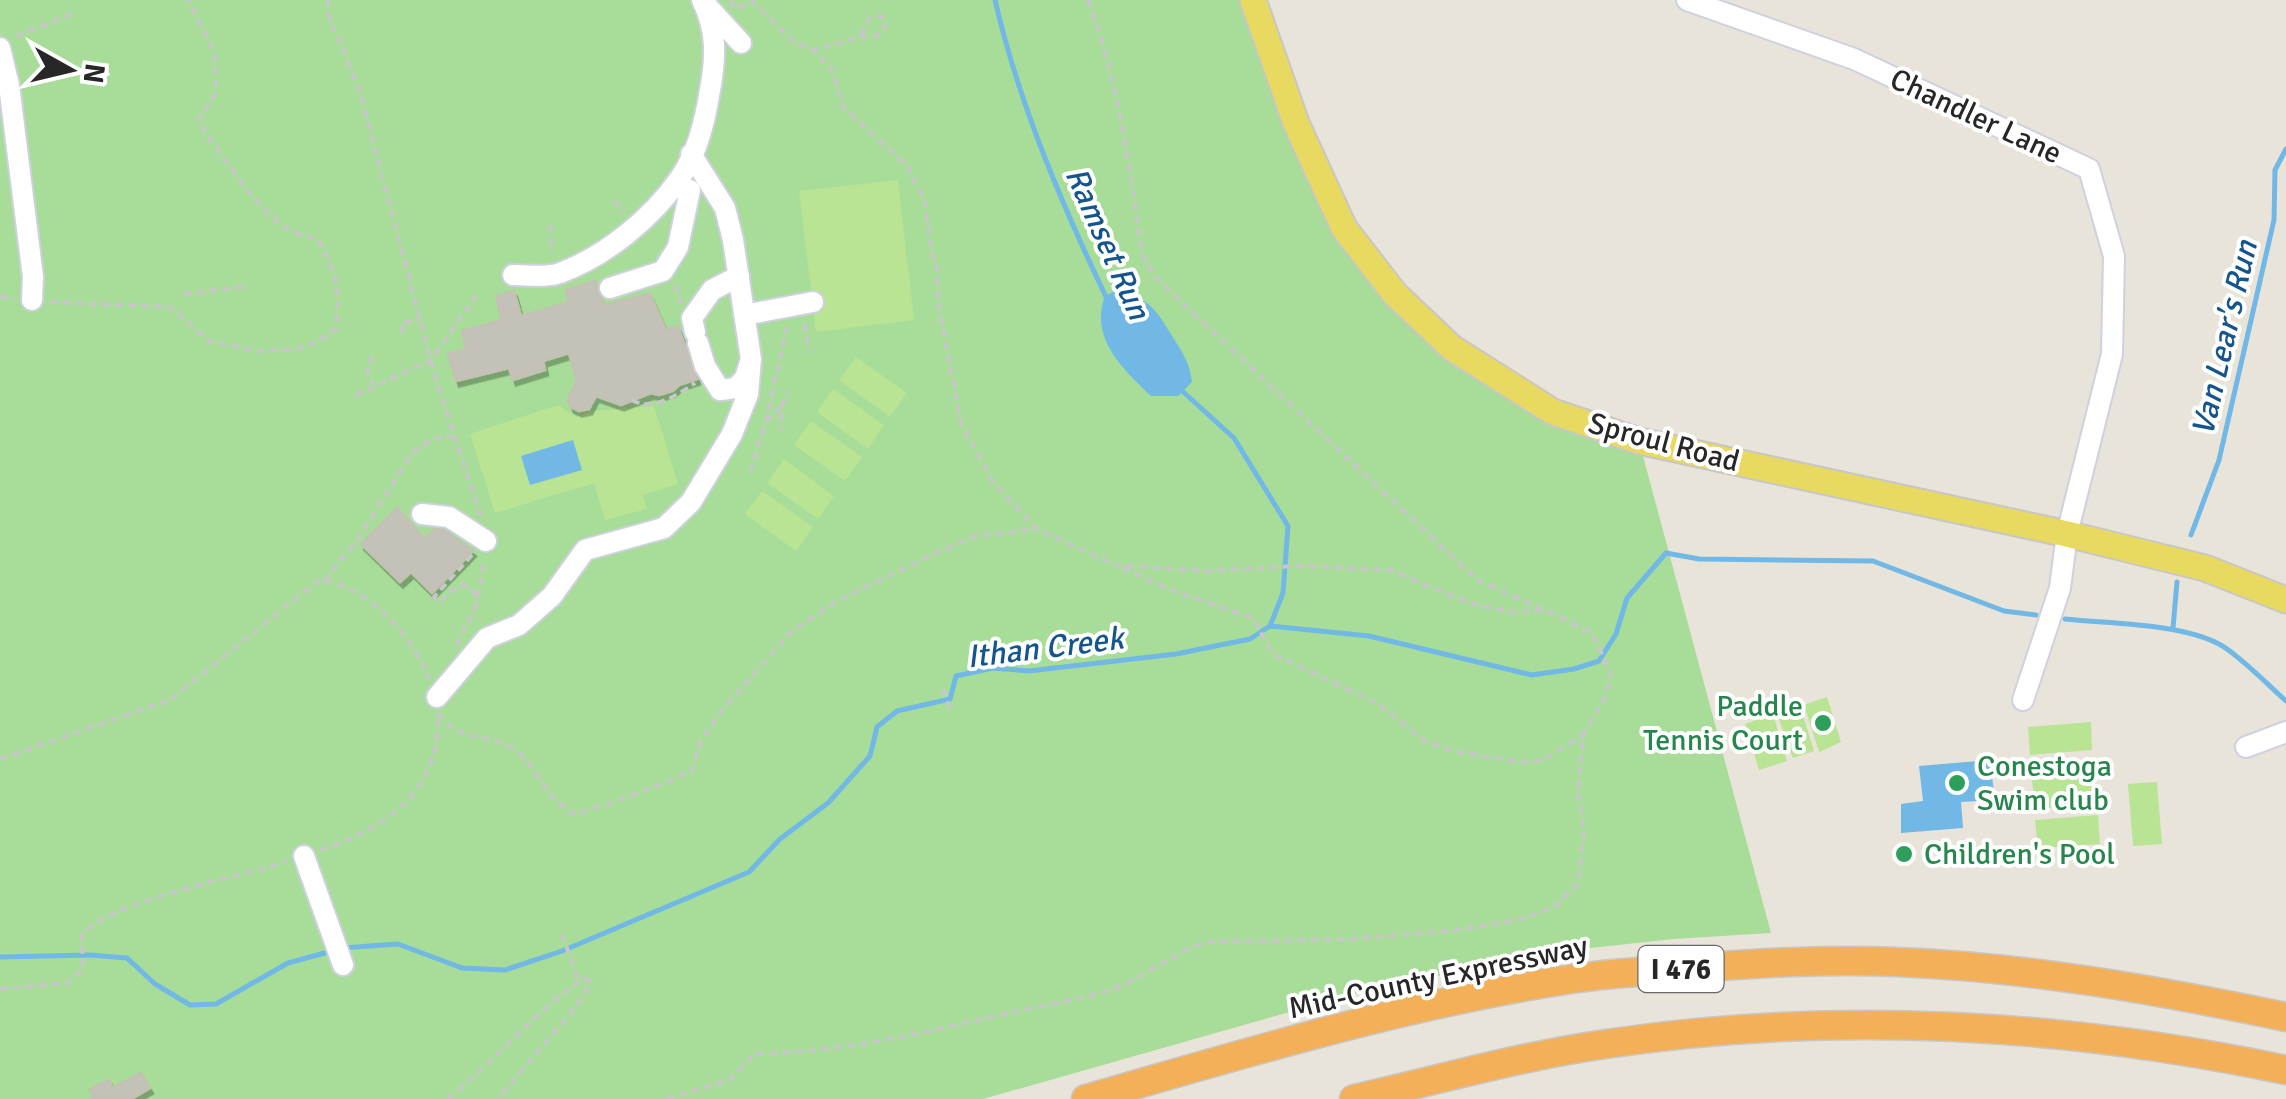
<svg xmlns="http://www.w3.org/2000/svg" width="2286" height="1099" viewBox="0 0 2286 1099" font-family="Signika,sans-serif">
<style>
.green{fill:#a7dd98}
.pitch{fill:#b8e494}
.water{fill:#71b8e7}
.lines{fill:none;stroke-linecap:round;stroke-linejoin:round}
.stream{stroke:#71b8e7;stroke-width:5}
.building{fill:#c4c1b9;stroke:#c4c0b3;stroke-width:2.5;filter:url(#shadow)}
.minor-casing{stroke:#cfd0e0;stroke-width:24}
.major-casing{stroke:#c7c7c7;stroke-width:29}
.highway-casing{stroke:#c7c7c7;stroke-width:31}
.path{stroke:#c7c7c7;stroke-width:4;stroke-dasharray:8 5;stroke-linecap:butt}
.minor{stroke:#fff;stroke-width:20}
.major{stroke:#e8d960;stroke-width:25}
.highway{stroke:#f4b059;stroke-width:28}
.leisure-dot{fill:#2e9e5b;stroke:#fff;stroke-width:4}
.labels{text-anchor:middle;stroke-width:8;stroke-linejoin:round;paint-order:stroke}
.shield{fill:#fff;stroke:#686868;stroke-width:2.5}
.shield-label{font-size:28px;font-weight:bold;fill:#272727}
.street-label{font-size:30px;fill:#272727;stroke:#fff}
.leisure-label{font-size:30px;fill:#27864d;stroke:#fff;text-anchor:start}
.water-label{font-size:32px;font-style:italic;fill:#14558e;stroke:#fff}
</style>
<defs>
<filter id="shadow"><feDropShadow dx="3" dy="5.5" stdDeviation="0" flood-color="#0004"/></filter>
</defs>
<rect width="100%" height="100%" fill="#e9e4d9"/>
<!-- green -->
<path class="green" d="M0 0H1253L1344 228 1452 348 1639 441 1771 933 1674 939 1544 953 1346 996 983 1099H0Z"/>
<!-- pitch -->
<path class="pitch" d="M898 180 914 320 816 332 799 191Z
M856 357 907 393 890 417 839 380Z
M833 389 884 425 868 449 817 412Z
M558 405 576 417 594 411 654 406 678 484 643 495 647 509 605 520 594 483 495 513 470 434Z
M811 421 862 457 845 481 794 445Z
M784 459 834 496 818 519 767 483Z
M762 491 813 527 796 551 745 514Z
M1827 697 1841 742 1819 752 1804 705Z
M1800 706 1814 751 1793 758 1777 714Z
M1773 714 1787 761 1759 770 1745 724Z
M2091 722 2092 750 2030 755 2028 727Z
M2095 775 2097 804 2035 809 2032 780Z
M2157 782 2162 844 2133 846 2128 784Z
M2098 815 2100 844 2038 848 2035 820Z"/>
<!-- water -->
<path class="water" d="M1115 291C1151 298 1156 310 1174 339 1183 353 1190 364 1192 382L1178 396H1151C1123 369 1089 338 1105 296Z
M573 440 582 470 530 485 521 456Z
M1990 760 1995 800 1961 802 1963 828 1901 833V804L1923 801 1919 766Z"/>
<g class="lines">
<!-- stream -->
<path class="stream" d="M995 0C1019 104 1062 205 1108 301
M1180 389 1234 438 1288 526 1283 593 1270 626
M2191 535 2219 460 2274 220 2275 170 2286 149
M2065 619C2109 624 2191 623 2227 649 2248 664 2267 684 2286 701
M2173 628 2177 582
M342 948 398 944 462 968 505 970 562 951 749 872 780 839 828 803 870 756 877 727 897 711 950 699 956 676 993 668 1029 671 1176 654 1250 639 1270 626 1369 636 1532 675 1574 669 1599 661 1616 634 1627 598 1666 553 1699 559 1873 561 2004 611 2036 615
M0 957 90 955 127 958 155 984 190 1005 216 1004 288 963 332 951"/>
</g>
<!-- building -->
<path class="building" d="M596 281 597 291 604 305 650 294 666 330 678 327 697 379 679 385 673 391 659 395 651 393 621 405 596 396 589 409 579 411 571 407 568 399 577 381 569 353 543 361 545 370 513 380 509 368 456 381 448 354 466 349 462 331 502 320 496 296 514 291 521 316 569 302 566 290Z
M397 508 425 539 435 529 444 530 473 551 432 593 411 572 400 582 361 544Z
M141 1073 150 1088 131 1099H90L94 1097 90 1089 109 1080 112 1088Z"/>
<g class="lines">
<defs>
<path id="minor" d="M1687 0 1854 59 2089 169 2114 256 2112 354 2067 534 2060 588 2023 700
M709 8 741 43
M0 48 9 85 33 277 32 300
M691 154 725 208 733 240 751 359 745 378 736 388 720 390 705 366 698 343
M513 275C528 275 547 278 560 273 606 256 652 218 680 178 698 152 705 120 710 90 716 58 717 30 702 0
M610 288 663 271 678 247 690 190
M744 315 813 302
M695 332 692 318 712 290 739 276
M422 514 449 517 486 541
M437 697 487 638 519 625 552 596 585 550 664 528 691 502 732 434 748 394 751 359
M2246 747 2286 732
M304 856 343 965"/>
<path id="major" d="M1253 0 1296 123 1344 228 1395 294 1452 348 1553 412 1639 441 2067 534 2205 568 2286 600"/>
<path id="highway" d="M1086 1099C1246 1053 1407 1004 1571 979 1611 973 1652 971 1692 968 1760 963 1828 959 1896 962 2028 967 2157 990 2286 1017
M1354 1099C1438 1080 1521 1056 1606 1044 1834 1010 2062 1023 2286 1070"/>
</defs>
<!-- minor casing -->
<use href="#minor" class="minor-casing"/>
<!-- major casing -->
<use href="#major" class="major-casing"/>
<!-- highway casing -->
<use href="#highway" class="highway-casing"/>
<!-- path -->
<path class="path" d="M329 0 326 9 360 92 434 373 481 517
M731 0 735 9 750 3
M751 0 793 41 814 50
M1088 0C1119 82 1129 167 1142 253L1155 277 1462 566 1480 581 1542 609
M16 36 72 14
M614 200 624 212
M550 225 552 252
M675 285 681 304
M184 294 249 286
M0 297 16 299
M50 302 170 307 209 341 259 351 296 349 318 342 336 329C340 289 337 272 317 238 309 236 300 235 293 232 263 218 215 149 198 120L216 93 215 53 188 0
M804 324 810 353
M403 333 401 324 420 319
M372 356 367 373 373 385
M355 396 431 360 476 296
M632 400C652 412 678 395 695 383
M781 407 789 393
M766 421 781 407V430
M750 472 766 421 787 327
M472 555 434 597 439 602 459 585 470 586 478 601
M1123 568 1168 589 1253 618C1262 631 1264 644 1275 655L1379 704 1425 741 1458 752 1529 763 1545 759 1583 735
M324 581 355 543 412 453 432 439 452 436
M456 645 477 604 484 561
M943 689 950 710
M438 713C461 744 482 732 509 746 535 759 542 797 575 814L612 803 691 772 701 741 719 714 792 631 837 601 942 550 977 536 1037 529
M0 759 170 700 319 580C369 586 410 634 429 678
M320 850C387 827 439 794 438 716
M562 934 579 982
M0 989 67 983 83 970 82 935C112 899 239 878 287 861
M448 1099C495 1060 534 1013 584 978L590 981 582 999 498 1099
M666 1099 729 1080 755 1054C842 1052 928 1032 1013 1012 1045 1005 1079 1000 1110 990 1145 978 1172 953 1206 942L1352 939 1458 930 1526 918 1554 907 1578 884 1584 831 1578 792 1583 735 1605 698 1611 673 1592 633 1545 610 1511 612 1469 603 1390 570 1295 566 1207 571 1116 565 1037 529 992 481 961 423 938 302 937 269 931 249 925 202 908 167 844 108 832 70 814 50 860 37 879 35 885 27V18L877 16 869 19 860 37"/>
<!-- minor -->
<use href="#minor" class="minor"/>
<!-- major -->
<use href="#major" class="major"/>
<!-- highway -->
<use href="#highway" class="highway"/>
</g>
<!-- markers -->
<g class="leisure-dot">
<circle cx="1823" cy="723" r="10"/>
<circle cx="1957" cy="783" r="10"/>
<circle cx="1904" cy="854" r="10"/>
</g>
<g class="labels">
<!-- shield labels -->
<rect class="shield" x="1638.5" y="946" width="85" height="46" rx="8"/>
<g class="shield-label">
<text x="1681" y="979">I 476</text>
</g>
<!-- street labels -->
<g class="street-label">
<text transform="translate(1976 116) rotate(25)" y="10">Chandler Lane</text>
<text transform="translate(1664 442) rotate(15)" y="10">Sproul Road</text>
<text transform="translate(1438 977) rotate(-12)" y="10">Mid-County Expressway</text>
</g>
<!-- leisure labels -->
<g class="leisure-label">
<text x="1803" y="716" text-anchor="end">Paddle<tspan x="1803" dy="34">Tennis Court</tspan></text>
<text x="1977" y="776">Conestoga<tspan x="1977" dy="34">Swim club</tspan></text>
<text x="1924" y="864">Children's Pool</text>
</g>
<!-- water labels -->
<g class="water-label">
<text transform="translate(1108 243) rotate(66)" y="11">Ramset Run</text>
<text transform="translate(2224 338) rotate(-77)" y="11">Van Lear's Run</text>
<text transform="translate(1045 647) rotate(-7)" y="11">Ithan Creek</text>
</g>
</g>
<!-- north arrow -->
<g transform="translate(70 70) rotate(98)" stroke="#ffffff" stroke-width="8" paint-order="stroke">
<path d="M0-8L18 38L0 25L-18 38Z" fill="#272727"/>
<text y="-15" font-size="28" font-weight="bold" text-anchor="middle" fill="#272727">N</text>
</g>
</svg>
